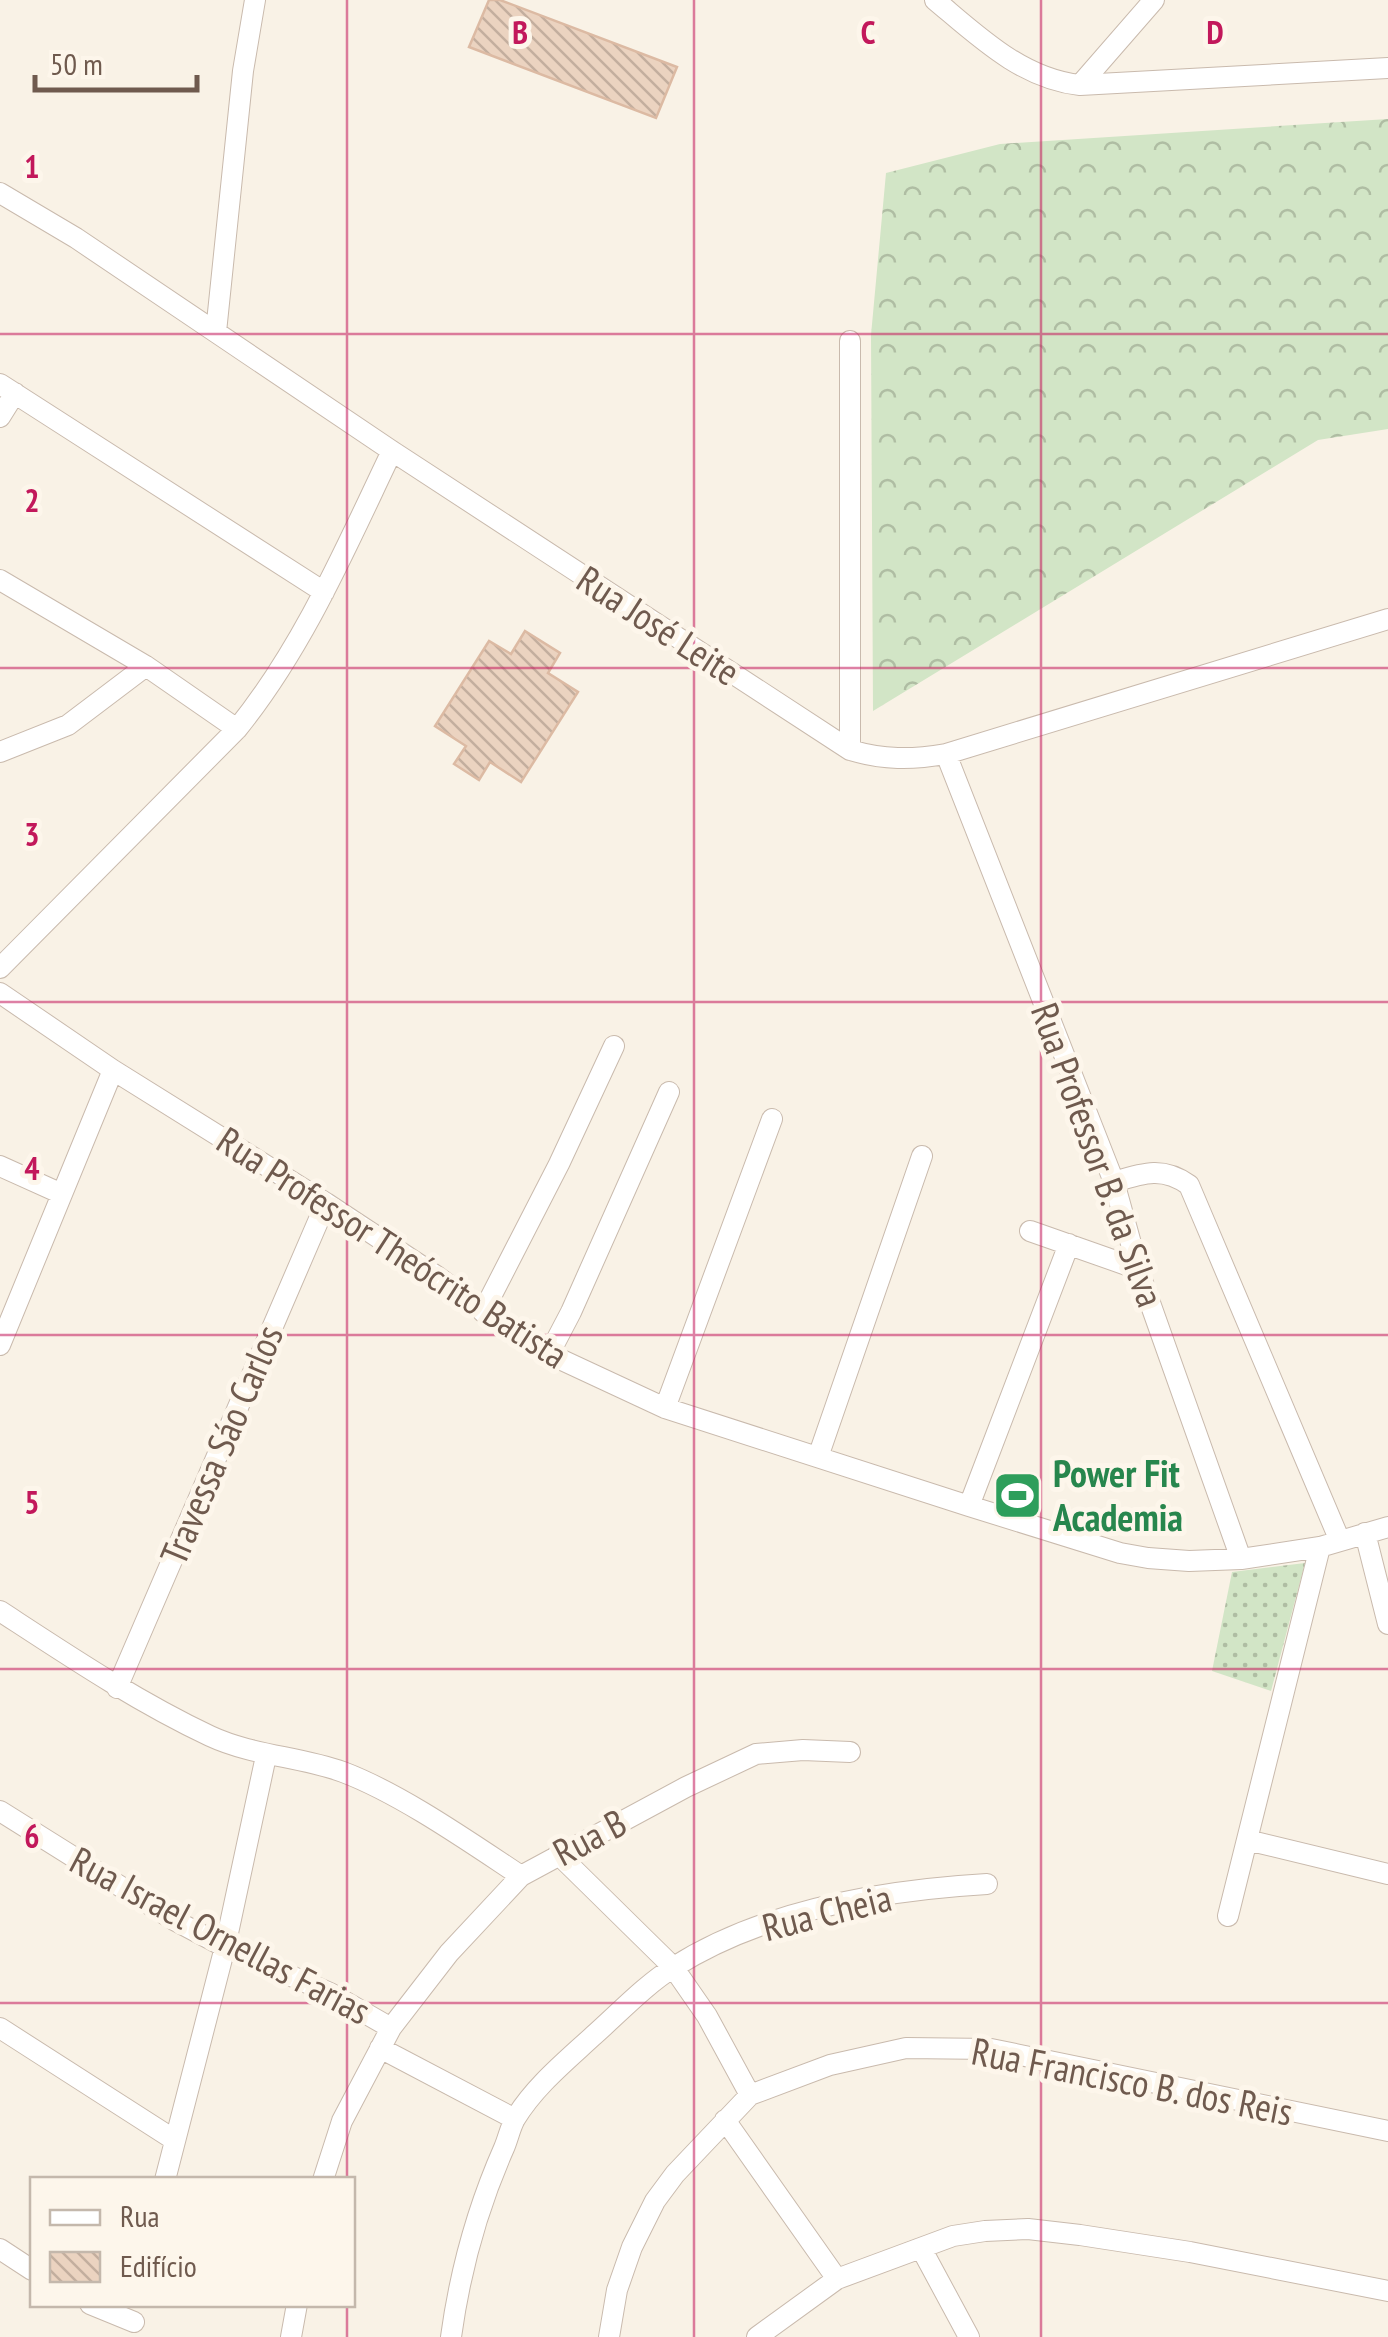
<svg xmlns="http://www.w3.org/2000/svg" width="1388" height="2337" viewBox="0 0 1388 2337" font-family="'PT Sans Narrow',sans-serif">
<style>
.grass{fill:url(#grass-dots)}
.forest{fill:url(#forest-crowns)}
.building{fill:url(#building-back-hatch);stroke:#dcbaa3;stroke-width:2.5}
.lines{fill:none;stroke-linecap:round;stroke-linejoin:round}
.minor-casing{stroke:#c9baad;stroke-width:22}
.minor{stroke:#fff;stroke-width:20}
.grid{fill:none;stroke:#c2185b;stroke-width:2.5;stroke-opacity:0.55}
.labels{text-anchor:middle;stroke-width:10;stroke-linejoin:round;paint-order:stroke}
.street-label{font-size:38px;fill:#6f5a4e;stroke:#fdf6eb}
.leisure-label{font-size:38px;font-weight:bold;fill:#27864d;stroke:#fdf6eb;text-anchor:start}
.grid-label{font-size:32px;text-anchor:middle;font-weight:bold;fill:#c2185b;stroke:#fdf6eb;stroke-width:10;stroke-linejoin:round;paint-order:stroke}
</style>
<defs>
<pattern id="grass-dots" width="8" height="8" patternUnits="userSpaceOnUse" patternTransform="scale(2.5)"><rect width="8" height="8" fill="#d2e5c6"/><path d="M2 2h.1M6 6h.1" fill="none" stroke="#afbda3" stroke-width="1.8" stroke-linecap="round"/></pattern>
<pattern id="forest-crowns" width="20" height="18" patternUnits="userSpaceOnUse" patternTransform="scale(2.5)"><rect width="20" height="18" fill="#d2e5c6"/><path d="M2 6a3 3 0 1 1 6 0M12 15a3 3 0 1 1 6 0" fill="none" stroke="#afbda3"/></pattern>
<pattern id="building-back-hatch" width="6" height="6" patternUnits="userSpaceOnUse" patternTransform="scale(2.5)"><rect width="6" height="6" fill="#ebd3c0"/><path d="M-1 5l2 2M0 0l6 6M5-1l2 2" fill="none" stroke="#c3ae9e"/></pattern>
</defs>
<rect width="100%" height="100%" fill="#f9f2e6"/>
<!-- grass -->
<path class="grass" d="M1305 1563 1271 1691 1212 1671 1232 1572Z"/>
<!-- forest -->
<path class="forest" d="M1388 119V429L1318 440 873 711 871 335 886 173 1000 144Z"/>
<!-- building -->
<path class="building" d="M489 0H500L677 67 656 118 469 47Z
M525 631 560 653 548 673 578 692 521 782 490 762 479 780 454 764 466 746 435 726 489 641 511 654Z"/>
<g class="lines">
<defs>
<path id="minor" d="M935 0C978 36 1022 79 1080 85L1388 68
M1080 85 1154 0
M0 193 76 238 392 451 850 750C884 760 911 760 946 754L1388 619
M216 332 243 71 255 0
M0 384 324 592
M0 417 15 393
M0 580 146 666 237 729
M850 750V341
M0 752 68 725 146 666
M946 754 1114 1182 1138 1269 1241 1559
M0 968 237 729C304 646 346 547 392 451
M0 993 113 1070 326 1203 438 1277 505 1327 549 1354 665 1408 969 1506 1120 1553 1148 1558 1189 1561 1241 1559 1320 1547 1388 1527
M0 1166 62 1194
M1114 1182C1143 1173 1163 1166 1189 1185L1340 1541
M1030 1231 1138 1269
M483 1312 559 1164 614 1046
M0 1345 113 1070
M549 1354 571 1312 669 1092
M665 1408 772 1119
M818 1457 922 1156
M969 1506 1069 1244
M1365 1533 1388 1624
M0 1611C69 1656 136 1701 210 1736 253 1756 299 1756 343 1772 401 1794 468 1841 521 1876
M117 1688 326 1203
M0 1811 174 1920 225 1947 330 1993 391 2028
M1247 1840 1388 1874
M558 1854 673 1967 707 2016 750 2095
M1228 1916 1320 1547
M0 2028 173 2139
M380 2048 515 2119
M725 2120 837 2279
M165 2180 225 1947 266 1756
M323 2180 342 2121 391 2028 449 1953 521 1876 686 1787 756 1754 803 1750 850 1752
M921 2248 969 2337
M0 2249 32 2270
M90 2304 134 2322
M291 2337 297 2304
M451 2337C460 2271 477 2209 504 2148 508 2139 510 2128 515 2119 534 2087 566 2061 593 2036 619 2013 645 1985 674 1967 764 1910 883 1890 987 1884
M609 2337 617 2290 632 2247 655 2201 675 2174 750 2095 830 2065 906 2048 991 2049 1388 2131
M757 2337 837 2279 953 2236 985 2231 1028 2229 1080 2235 1190 2252 1388 2291"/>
</defs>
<!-- minor casing -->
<use href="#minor" class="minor-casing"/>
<!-- minor -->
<use href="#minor" class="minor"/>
</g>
<!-- grid -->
<path class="grid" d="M347 0V2180M694 0V2337M1041 0V2337M0 334H1388M0 668H1388M0 1002H1388M0 1335H1388M0 1669H1388M0 2003H1388M347 2304V2337"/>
<!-- icons -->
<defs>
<symbol id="stadium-square" viewBox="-11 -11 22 22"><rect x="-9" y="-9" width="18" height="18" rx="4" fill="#2e9e5b" stroke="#fdf6eb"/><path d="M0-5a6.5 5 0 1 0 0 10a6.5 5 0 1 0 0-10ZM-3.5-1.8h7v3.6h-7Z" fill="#fff"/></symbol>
</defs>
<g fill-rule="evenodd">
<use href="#stadium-square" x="990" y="1468" width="55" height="55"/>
</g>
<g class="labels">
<!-- street labels -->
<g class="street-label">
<text transform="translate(658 626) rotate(33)" y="13">Rua José Leite</text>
<text transform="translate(1097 1155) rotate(70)" y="13">Rua Professor B. da Silva</text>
<text transform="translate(392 1248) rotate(33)" y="13">Rua Professor Theócrito Batista</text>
<text transform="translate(222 1445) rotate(-67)" y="13">Travessa Sáo Carlos</text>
<text transform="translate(590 1838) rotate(-28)" y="13">Rua B</text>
<text transform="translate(827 1913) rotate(-14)" y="13">Rua Cheia</text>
<text transform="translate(220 1936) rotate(28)" y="13">Rua Israel Ornellas Farias</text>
<text transform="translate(1132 2082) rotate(11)" y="13">Rua Francisco B. dos Reis</text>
</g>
<!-- leisure labels -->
<g class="leisure-label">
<text x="1053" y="1487">Power Fit<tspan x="1053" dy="44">Academia</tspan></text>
</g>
</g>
<g class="grid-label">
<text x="520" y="44">B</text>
<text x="868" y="44">C</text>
<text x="1215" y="44">D</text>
<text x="32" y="178">1</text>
<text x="32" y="512">2</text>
<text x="32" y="846">3</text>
<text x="32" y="1180">4</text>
<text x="32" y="1514">5</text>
<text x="32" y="1848">6</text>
</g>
<!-- legend -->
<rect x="30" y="2177" width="325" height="130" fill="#fdf6eb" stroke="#c4b8ac" stroke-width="2.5"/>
<rect x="50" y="2210" width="50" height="15" fill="#ffffff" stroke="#c4b8ac" stroke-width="2.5"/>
<text x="120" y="2227" font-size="30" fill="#6f5a4e">Rua</text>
<rect x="50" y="2252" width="50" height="30" fill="url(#building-back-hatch)" stroke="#c4b8ac" stroke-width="2.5"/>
<text x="120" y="2277" font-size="30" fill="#6f5a4e">Edifício</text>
<!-- scale -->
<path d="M35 75v15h162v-15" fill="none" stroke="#6f5a4e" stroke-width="5"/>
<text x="50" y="75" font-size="30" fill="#6f5a4e" stroke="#fdf6eb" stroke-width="8" paint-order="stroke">50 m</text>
</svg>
